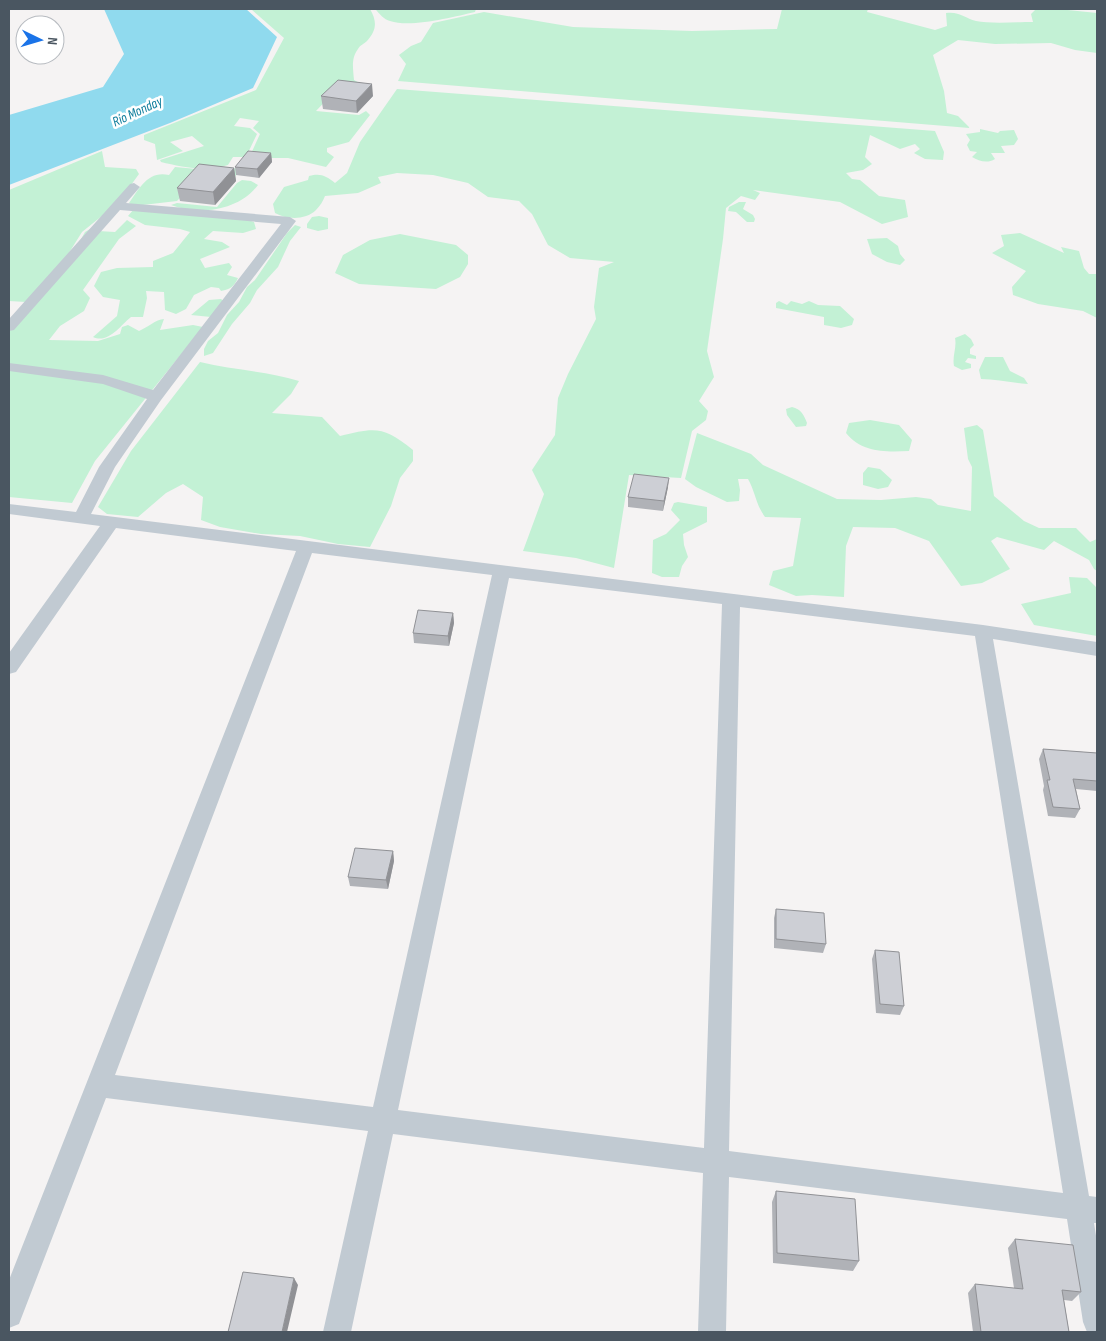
<svg xmlns="http://www.w3.org/2000/svg" width="1106" height="1341" viewBox="0 0 1106 1341" font-family="'Sofia Sans Condensed',sans-serif">
<style>
.green{fill:#c3f1d5}
.water{fill:#90daee}
.lines{fill:none;stroke-linecap:round;stroke-linejoin:round}
.street{fill:#c1cad2;fill-rule:evenodd}
.wall{fill:#b0b2b7}
.shaded-wall{fill:#909195}
.building{fill:#cdcfd5;stroke:#909195}
.labels{text-anchor:middle;stroke-width:5;stroke-linejoin:round;paint-order:stroke}
.far-water-label{font-size:14px;font-style:italic;fill:#0c7c9b;stroke:#fff}
</style>
<rect width="100%" height="100%" fill="#f5f3f3"/>
<!-- green -->
<path class="green" d="M251 9H370C377 21 377 30 367 41 364 44 360 45 358 49 351 58 353 68 354 80L363 85 335 91 316 111 359 115 366 111 370 115 349 142 327 148V152L334 157 326 167 288 158H249L260 134 253 128 259 121 240 118 234 126 250 128 257 134 246 157H233L228 165C207 172 181 167 161 162L160 160 204 146 192 136 170 142 183 151 157 160 155 144 144 140V135L256 90 284 38Z
M375 9H476L475 12C453 17 411 28 390 21 384 20 379 13 375 9Z
M782 9H868L867 12 935 30 947 26 946 13C959 11 965 18 976 21 990 24 1018 22 1033 22L1031 14 1036 9H1058L1097 13V53L1075 50 1051 43 995 44 958 40 933 55 944 91 947 113 958 116 970 128 398 81 406 64 399 55 411 46 421 42 433 23 484 12 573 27 692 31 777 29Z
M397 89 935 131 944 152 943 160 925 159 914 153 920 149 915 144 900 149 870 135 865 157 872 164 863 170 846 173 852 179 860 180 879 196 905 200 908 217 882 224 840 202 753 190 760 193 755 200 741 196 726 208 723 239 707 351 714 377 699 401 708 411 706 420 692 431 681 478 629 475 614 568 576 558 523 551 544 494 532 470 555 435 558 398 568 374 596 319 594 307 599 268 614 262 570 258 548 245 532 214 519 201 488 197 468 183 433 175 397 173 378 177 381 183 358 193 325 196C323 201 320 206 316 210 306 220 287 220 275 213L273 204 284 187 308 180 309 176C321 173 326 176 335 183L347 173 360 142Z
M980 129 998 133 1000 131 1014 130 1018 139 1014 145 1001 146 1005 153H991L995 159C987 164 979 161 972 157L977 152 970 151 967 145 970 140 966 134 980 132Z
M102 151 105 167 136 169 139 174 118 203 82 232 57 272 26 302 9 301V190Z
M175 167 219 171 226 167 239 169 234 179 201 176 177 201 134 206 129 203C139 189 148 170 169 175Z
M242 180 251 181 258 185C239 211 198 216 171 205L177 203 217 207 237 183Z
M739 202H746L743 209 753 215 755 219 754 222H747L736 212 728 211 729 207Z
M134 209 248 220 254 222 256 229 243 233 213 231 204 239 222 242 230 247 200 259 205 268 229 263 232 267 227 275 238 278C234 287 230 289 221 291L219 288 211 287 194 295 186 309 176 314 165 310 164 292 146 291 147 298 143 317H131C120 326 108 344 93 337L117 316 120 300 103 297 94 286 101 272 117 268 153 267V261L173 253 190 232 180 229 145 225 128 216Z
M319 216 328 218V229L318 231 307 228V224L312 217Z
M127 220 136 226 119 239 83 290 90 298 84 311 60 326 49 340 98 341 120 334 122 327 128 325 139 331C147 328 156 319 164 319L160 330 193 325 203 327 95 461 72 503 9 497V324L62 273 85 232 95 226 98 231 115 232Z
M295 225 301 227 290 241 278 267 257 290 250 303 232 324 213 353 204 356V349L208 341 218 333 227 315 239 302 247 287 255 280 287 233Z
M1020 233 1064 253 1061 247 1079 251 1084 268 1089 274H1097V318L1083 311 1038 304 1013 295 1012 287 1026 271 992 253 1004 246 1001 235Z
M400 234 456 245 468 255V264L460 277 436 289 359 284 335 273 343 255 370 240Z
M887 238 898 246 900 254 905 260 900 265 887 262 872 254 867 239Z
M221 299 225 302 211 317 191 315 209 300Z
M779 301 787 305 791 301 802 304 809 301 818 305 840 306 854 319 852 325 841 328 824 325V317L776 308V303Z
M965 334 971 339 974 345 970 349V354L976 356V359L968 358 965 362 971 364V368L962 370 954 366C952 356 957 348 955 338Z
M985 357H1003L1010 371 1024 378 1028 384C1012 383 997 379 981 379L979 370Z
M200 362C232 370 267 371 299 381L291 394 272 413 322 417 340 436C375 427 384 426 413 450V461L400 478 391 506 370 547 338 544 300 536 261 534 220 527 201 520 203 497 183 484 166 493 138 517 107 514 98 507 131 451Z
M792 407C801 409 804 415 807 423L806 426 796 427 787 415 786 409Z
M870 420 899 425 912 440 909 451C886 452 862 453 846 433L849 423Z
M977 425 983 430 994 496 1024 521 1039 528H1076L1090 542 1097 539V571L1094 569 1089 560 1054 541 1044 550 997 537 991 541 1010 569 982 583 961 586 929 541 895 528 853 527 846 546 844 597 812 595 796 596 769 585 773 571 793 566 801 518 765 517C756 505 755 491 748 479H738L740 490 739 501 727 502 696 487 685 479 697 433 751 454 763 465 837 499 881 500 916 497 931 499 938 505 971 511 972 467 968 459 964 428Z
M868 467 880 469 892 480 888 487 878 489 863 485V473Z
M678 502 707 507V522L683 534 684 545 688 557 682 566 679 577H662L652 573 653 540 666 534 680 520 671 510 674 503Z
M1069 577 1087 578 1097 588V636L1034 625 1021 604 1071 593Z"/>
<!-- water -->
<path class="water" d="M104 9H246L277 37 253 88 170 123 9 185V115L103 87 124 54Z"/>
<g class="lines">
<!-- street -->
<path class="street" d="M134 183 140 187 126 203 290 217 296 221 161 400 115 467 91 514 983 625 1097 642V656L993 639 1089 1196 1097 1197V1223H1094L1097 1242V1332H1087L1083 1322 1067 1219 729 1177 726 1332H698L703 1173 393 1134 351 1332H323L368 1131 106 1098 19 1324 9 1328V1280L296 551 116 528 16 672 9 674V653L100 526 9 514V504L76 512 99 467 147 399 103 384 9 371V363L103 375 153 390 281 224 120 210 14 330 9 331V319L130 184ZM312 553 492 575 373 1107 115 1075ZM509 578 722 604 704 1148 398 1110ZM740 607 975 636 1063 1193 729 1151Z"/>
</g>
<!-- wall -->
<path class="wall" d="M321 96H373L357 113 323 109Z
M271 153 272 162 259 178 236 175 235 167Z
M234 168 236 181 215 205 180 201 177 188Z
M668 487 663 511 628 507V497Z
M453 613 454 623 449 646 414 643 413 633Z
M1043 749 1097 753V791L1076 789 1080 809 1075 818 1048 816 1043 790 1044 786 1039 759Z
M393 851 394 861 388 889 350 886 348 877Z
M776 909 826 944 823 953 774 948V918Z
M875 950 904 1006 900 1015 876 1013 872 959Z
M776 1191 859 1261 853 1271 773 1263 772 1202Z
M1015 1239 1081 1292 1072 1301 1064 1300 1069 1332H973L968 1293 975 1284 1014 1288 1008 1248Z"/>
<!-- shaded-wall -->
<path class="shaded-wall" d="M372 84 373 96 357 113 356 101Z
M271 153 272 162 259 178 257 169Z
M234 168 236 181 215 205 213 192Z
M669 478 668 487 663 511 664 501Z
M453 613 454 623 449 646 448 636Z
M393 851 394 861 388 889 386 880Z
M294 1278 298 1285 287 1332H282Z"/>
<!-- building -->
<path class="building" d="M338 80 372 84 356 101 321 96Z
M248 151 271 153 257 169 235 167Z
M199 164 234 168 213 192 177 188Z
M634 474 669 478 664 501 628 497Z
M418 610 453 613 448 636 413 633Z
M1043 749 1097 753V781L1073 779 1080 809 1053 807 1047 780H1050Z
M355 848 393 851 386 880 348 877Z
M776 909 824 913 826 944 776 939Z
M875 950 899 952 904 1006 880 1004Z
M776 1191 855 1199 859 1261 777 1253Z
M1015 1239 1073 1245 1081 1292 1062 1290 1069 1332H981L975 1284 1023 1289Z
M243 1272 294 1278 282 1332H228Z"/>
<g class="labels">
<!-- far-water labels -->
<g class="far-water-label">
<text transform="translate(137 111) rotate(-25)" y="5">Río Monday</text>
</g>
</g>
<!-- border -->
<rect width="1106" height="1341" fill="none" stroke="#4a5661" stroke-width="20"/>
<!-- north arrow -->
<g transform="translate(40 40) rotate(95)"><circle r="24" fill="#ffffff" stroke="#b7bbc0"/>
<path d="M0-4L9 19L0 12L-9 19Z" fill="#1a73e8"/>
<text y="-8" font-size="14" font-weight="bold" text-anchor="middle" fill="#4a5661">N</text>
</g>
</svg>
